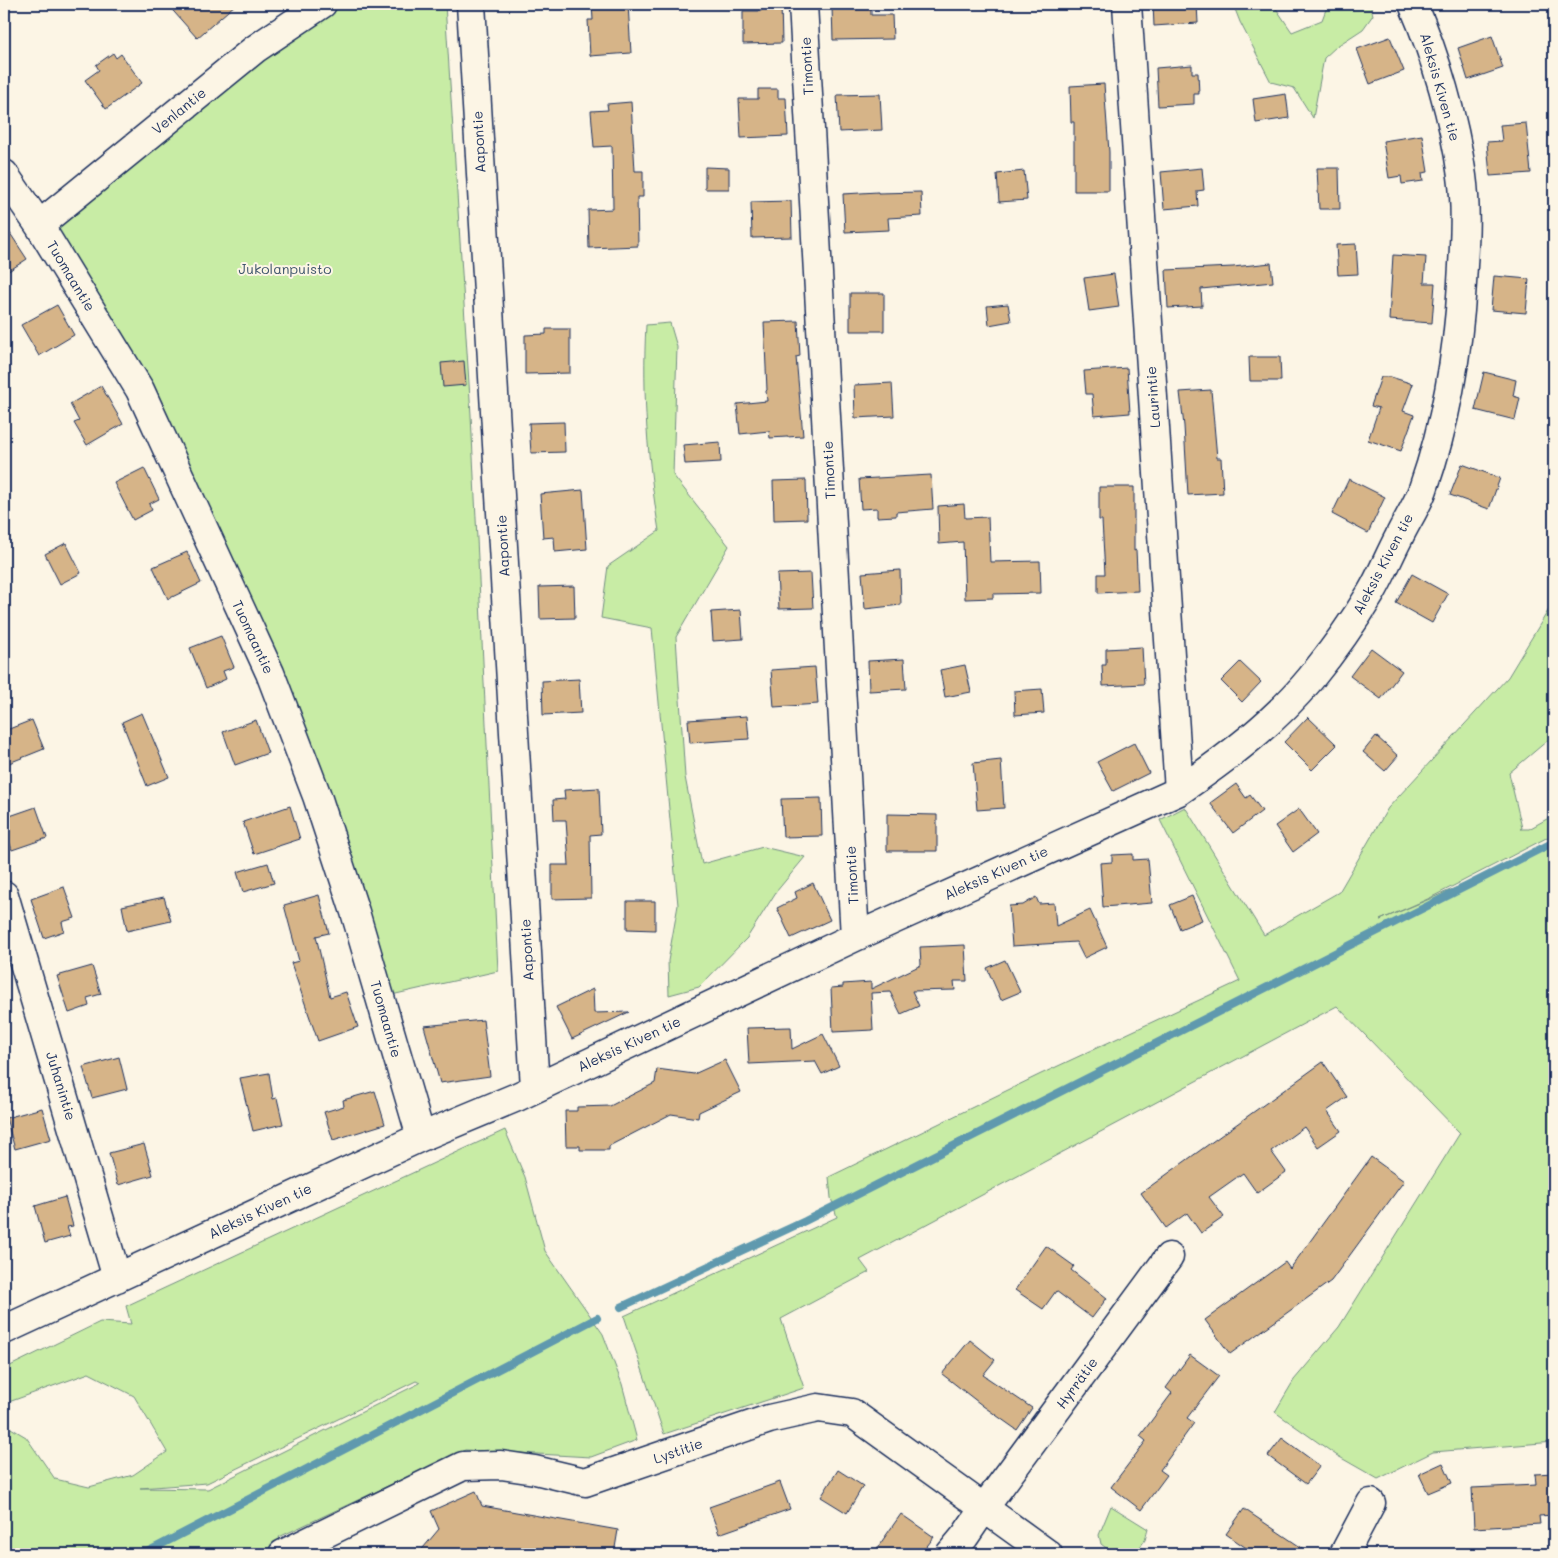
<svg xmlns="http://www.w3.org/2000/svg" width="1558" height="1558" viewBox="0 0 1558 1558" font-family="Mali,sans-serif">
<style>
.green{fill:#c8eca5;stroke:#728e82;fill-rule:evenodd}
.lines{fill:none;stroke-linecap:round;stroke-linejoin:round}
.stream{stroke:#5f99ae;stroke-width:8}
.building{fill:#d6b488;stroke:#1b2f5e}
.minor-casing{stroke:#1b2f5e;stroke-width:31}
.minor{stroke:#fcf5e5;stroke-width:28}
.labels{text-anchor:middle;stroke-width:4;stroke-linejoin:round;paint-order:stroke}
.street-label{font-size:14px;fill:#1b2f5e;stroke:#fcf5e5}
.park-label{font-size:14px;fill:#3e556c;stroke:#fcf5e5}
</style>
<rect width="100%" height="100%" fill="#fcf5e5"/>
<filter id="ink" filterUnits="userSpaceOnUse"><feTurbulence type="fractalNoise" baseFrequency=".02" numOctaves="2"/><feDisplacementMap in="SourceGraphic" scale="10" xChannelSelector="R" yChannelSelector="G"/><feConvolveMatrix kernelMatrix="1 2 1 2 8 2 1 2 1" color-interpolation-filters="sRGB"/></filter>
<g filter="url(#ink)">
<!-- green -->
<path class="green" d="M359 4H445L471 415 498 971 387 996 279 668 53 230 257 60 339 8Z
M1233 4H1273L1292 32 1322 20 1328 4H1370L1373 15 1363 29 1337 46 1324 58 1313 118 1294 88 1271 82 1240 22Z
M670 323 677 347 673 475 729 546 676 637 685 777 702 864 763 847 805 857 776 892 747 938 699 987 669 995 668 961 678 905 652 628 601 618 608 566 659 531C648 463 642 394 646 325Z
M1554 601V735L1509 773 1522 828 1520 829H1529L1554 815V834L1430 898 1380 920 1554 846V1442L1433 1452 1378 1479 1336 1455 1275 1412 1294 1380 1339 1327 1460 1133 1337 1006 860 1260 869 1272 781 1319 804 1388 664 1434 624 1316 837 1217 831 1198 829 1177 1041 1074 1240 981 1160 820 1185 807 1264 935 1339 892 1388 808 1508 677Z
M505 1130 525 1177 545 1251 603 1334 622 1384 637 1440 591 1457 465 1450 279 1537 287 1554H4V1424L26 1437 55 1479 89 1487 133 1475 167 1452 134 1396 89 1373 6 1403 4 1412V1369L100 1322 131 1324 126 1306ZM416 1381 420 1383 208 1489 140 1488 207 1483Z
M1111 1506 1148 1529 1145 1540 1135 1554H1114L1101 1544 1099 1535Z"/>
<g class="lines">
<!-- stream -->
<path class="stream" d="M621 1307 805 1221 1554 842
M143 1554 597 1318"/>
</g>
<!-- building -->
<path class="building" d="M167 4H236L197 38Z
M592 4H628L631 53 590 56 588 20H593Z
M761 4H781L782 43 743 44V11H761Z
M1153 4H1197L1198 23 1154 26Z
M871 6V15H892L893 39 833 40 832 7Z
M1492 36 1503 68 1468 80 1458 48Z
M1390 37 1404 71 1370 84 1357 49Z
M113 53 116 58 121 54 142 83 106 109 85 80 99 70 96 65Z
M1192 65V73H1198L1199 94H1194V104L1158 106 1156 68Z
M1104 84 1109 152V191H1074V122H1071L1070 86Z
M758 89H778V98H786L788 136 741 138 739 99H758Z
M880 94 882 130 839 132 837 95Z
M1286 94 1289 118 1256 123 1253 99Z
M631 102 635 171H643V197H637L638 246 589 248 588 210 613 209 612 146 594 147 591 111 608 110 607 104Z
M1526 123 1531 173 1490 176 1487 142 1502 141 1500 125Z
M1422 135 1428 172 1422 173 1423 181 1402 184 1401 176 1389 178 1383 141Z
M705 167 729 168V189H705Z
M1202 168 1204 190 1197 191 1198 206 1164 209 1161 172Z
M1317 168H1339L1340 209H1319Z
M1024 171 1027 200 999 202 997 174Z
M878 192V193L921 192 922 216 888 218 889 230 845 232 843 194Z
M791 201 792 237 752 238 751 202Z
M4 224 27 259 4 274Z
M1356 244 1358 274 1338 275 1336 245Z
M1393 255 1426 257 1424 283H1435L1432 323 1389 320Z
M1271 263 1273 282 1201 289 1202 306 1168 308 1166 270 1233 267Z
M1114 274 1119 307 1089 311 1084 278Z
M1494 276 1529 279 1526 313 1491 310Z
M850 293H884V331H850Z
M1008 304 1011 321 989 325 987 306Z
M57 305 74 335 39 356 21 325Z
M798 321 800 356 796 357 803 436 770 438 769 431 740 434 737 404 767 401 766 391 767 390 764 322Z
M546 329H570V373L525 374V335L546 334Z
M1249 357H1280L1281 381H1250Z
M464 361 466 385 443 387 441 363Z
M1127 368 1130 413 1094 416 1092 394H1086L1084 371Z
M1484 372 1516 380 1513 396 1520 398 1515 420 1475 410Z
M1381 377H1391L1413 384 1403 411 1414 415 1401 451 1368 440 1379 408 1371 406Z
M892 383 894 416 855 418 854 385Z
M101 386 123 424 87 445 74 423 79 421 70 404Z
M1211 390 1217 458H1221L1223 493 1188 495 1184 426 1180 392Z
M564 422 565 452 531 453 529 423Z
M720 442 721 462 685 464 683 445Z
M1462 464 1500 478 1489 509 1450 495Z
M144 468 159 499 149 504 152 510 133 520 114 483Z
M931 475 933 509 896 512V516L877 517V508L861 509 859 479Z
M1349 479 1385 497 1368 533 1332 514Z
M806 480 807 519 774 520 773 481Z
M1099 487H1134V551L1136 550 1138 591 1098 593V574H1105L1102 520H1099Z
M583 490 587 549 555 552 554 537 543 538 540 494Z
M964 504 965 518 988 517 990 562 1040 561 1041 593 993 594V598L965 599 963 542 939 544 938 506Z
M66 543 81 573 60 584 45 554Z
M187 552 201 583 168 599 153 567Z
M900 570 901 605 865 609 862 573Z
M811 573 813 608 779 609 777 574Z
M1412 574 1448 594 1432 623 1396 603Z
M574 586 575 618 540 619 539 587Z
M741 610 743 639 713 641 711 612Z
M221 636 234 667 223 671 226 679 206 688 190 648Z
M1142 647 1144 684 1103 686 1102 665H1106V649Z
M1371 648 1402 671 1381 699 1350 676Z
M904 659 906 689 869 691 868 661Z
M1240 662 1261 682 1242 702 1221 681Z
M965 665 971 692 945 697 940 670Z
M815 667 818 704 774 707 771 670Z
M579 679 581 713 543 715 542 681Z
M1042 689 1044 713 1015 715 1014 691Z
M142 713 169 777 147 786 122 722Z
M747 716 749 739 690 743 688 720Z
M1308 717 1337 745 1312 770 1284 742Z
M32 720 44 749 4 765V731Z
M256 720 268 753 235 765 223 732Z
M1376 736 1398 756 1385 771 1363 752Z
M1134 743 1149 773 1113 791 1097 762Z
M1001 760 1004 808 977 810 973 763Z
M1236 784 1246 798 1250 795 1262 811 1233 833 1210 803Z
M599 788 601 834 590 835 591 898 552 899V865H569L566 820H554L553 800 565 799 564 790Z
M821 798 822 836 783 837 781 799Z
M290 806 300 839 254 854 243 822Z
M36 807 47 838 12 850 4 825V818Z
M1299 809 1317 834 1293 852 1275 826Z
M887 814 937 815V851H887Z
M1133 854V860L1148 859 1152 903 1103 907 1100 863 1112 862V855Z
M268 863 274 883 243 892 237 872Z
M813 883 830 920 791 938 777 908 797 898 795 892Z
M64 887 75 918 62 922 64 931 44 938 31 899Z
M319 895 329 933 316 936 330 997 346 992 358 1027 318 1041 291 963 299 961 284 905Z
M1192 896 1202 920 1180 929 1170 905Z
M164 897 171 921 127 931 122 906Z
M1036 897 1039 904 1054 903 1056 926 1090 910 1107 947 1084 958 1076 942 1012 946 1009 906 1023 905Z
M627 901H655V930L627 929Z
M965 945 967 981H954L955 990 912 991 919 1006 901 1014 890 992 871 993 873 1030 833 1032 831 988 843 987V984L871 982V989L921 965 920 947Z
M1005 960 1020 992 1001 1000 987 968Z
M92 966 101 994 87 998 89 1006 69 1013 57 976Z
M593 989 594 1013 629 1012 572 1039 556 1007Z
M483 1020 490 1076 440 1083 424 1026Z
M791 1027 792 1049 823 1034 839 1066 822 1074 815 1061 749 1064 747 1028Z
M119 1057 127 1089 92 1098 83 1067Z
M725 1060 741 1092 699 1112 698 1118 671 1114 609 1146V1150H580V1146H566L565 1111H577V1107L610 1106 655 1083 657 1069 694 1074Z
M1323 1062 1347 1097 1327 1111 1341 1131 1318 1147 1304 1127 1271 1151 1286 1172 1257 1193 1243 1173 1209 1197 1224 1217 1201 1233 1187 1213 1166 1228 1141 1193Z
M269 1073 273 1099 277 1098 283 1124 253 1131 240 1078Z
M375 1091 385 1124 333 1140 324 1112 344 1106 343 1100Z
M42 1108 51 1139 15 1149 6 1118Z
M144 1144 153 1175 118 1185 109 1153Z
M1371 1157 1404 1181 1331 1281 1230 1354 1205 1320 1285 1262 1290 1269Z
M65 1197 73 1226 67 1227 70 1236 45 1243 35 1206Z
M1046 1246 1074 1266 1071 1270 1107 1298 1092 1318 1056 1291 1043 1309 1015 1290Z
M970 1340 995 1360 983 1375 1032 1408 1017 1430 983 1406 942 1374Z
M1190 1355 1219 1376 1187 1418 1194 1423 1160 1470 1167 1475 1141 1510 1111 1487 1146 1441 1140 1436 1172 1393 1166 1388Z
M1282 1438 1320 1466 1306 1484 1268 1456Z
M1443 1463 1452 1483 1428 1493 1419 1474Z
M838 1470 863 1486 847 1513 821 1497Z
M1554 1473V1515L1539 1516 1540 1524 1474 1528 1472 1488 1536 1485 1535 1474Z
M780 1482 790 1509 719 1534 709 1507Z
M476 1491 482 1506 618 1530 614 1554H418L439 1529 431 1511Z
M1244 1509 1311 1554H1255L1226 1534Z
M901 1514 934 1537 921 1554H873Z"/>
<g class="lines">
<defs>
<path id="minor" d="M471 4 535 1088
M803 4 855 937
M1127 4 1179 791
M4 174 39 225 140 390 270 673 317 796 355 912 421 1137
M39 225 255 49 322 4
M4 895 117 1278
M4 1330 421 1137 517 1097 855 937 1179 791C1227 758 1274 723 1311 678 1333 651 1353 623 1371 593 1381 576 1389 556 1399 537 1406 522 1417 506 1423 489 1446 423 1458 353 1462 283 1464 247 1467 212 1462 176 1454 119 1436 57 1413 4
M283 1554 463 1466 501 1465 535 1470 585 1482 769 1419 818 1408 852 1413 1048 1554
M950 1554 965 1536 984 1508 1169 1257
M1344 1554 1371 1503"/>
</defs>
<!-- minor casing -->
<use href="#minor" class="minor-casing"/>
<!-- minor -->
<use href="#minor" class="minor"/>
</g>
</g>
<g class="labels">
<!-- street labels -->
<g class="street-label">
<text transform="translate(807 66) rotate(-93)" y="5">Timontie</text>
<text transform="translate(1440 87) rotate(74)" y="5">Aleksis Kiven tie</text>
<text transform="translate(179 111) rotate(-39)" y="5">Venlantie</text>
<text transform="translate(479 142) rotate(-93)" y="5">Aapontie</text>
<text transform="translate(71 276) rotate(59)" y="5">Tuomaantie</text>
<text transform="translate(1153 397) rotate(-94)" y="5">Laurintie</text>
<text transform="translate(829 470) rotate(-93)" y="5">Timontie</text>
<text transform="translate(503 546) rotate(-93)" y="5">Aapontie</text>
<text transform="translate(1383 564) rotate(-62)" y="5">Aleksis Kiven tie</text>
<text transform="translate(253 637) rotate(65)" y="5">Tuomaantie</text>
<text transform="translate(996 873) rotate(-24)" y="5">Aleksis Kiven tie</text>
<text transform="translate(852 875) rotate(-93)" y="5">Timontie</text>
<text transform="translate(527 950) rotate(-93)" y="5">Aapontie</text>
<text transform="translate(386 1019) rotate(74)" y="5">Tuomaantie</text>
<text transform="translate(629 1044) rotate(-25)" y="5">Aleksis Kiven tie</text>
<text transform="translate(61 1086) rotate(73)" y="5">Juhanintie</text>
<text transform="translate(260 1211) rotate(-25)" y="5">Aleksis Kiven tie</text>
<text transform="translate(1077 1383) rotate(-54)" y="5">Hyrrätie</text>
<text transform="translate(678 1451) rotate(-19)" y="5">Lystitie</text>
</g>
<!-- park labels -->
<g class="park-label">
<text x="285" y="274">Jukolanpuisto</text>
</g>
</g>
<!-- margin -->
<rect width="1558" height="1558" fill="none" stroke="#fcf5e5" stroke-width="20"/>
<rect x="10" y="10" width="1538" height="1538" fill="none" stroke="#1b2f5e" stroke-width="2" filter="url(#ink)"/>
</svg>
